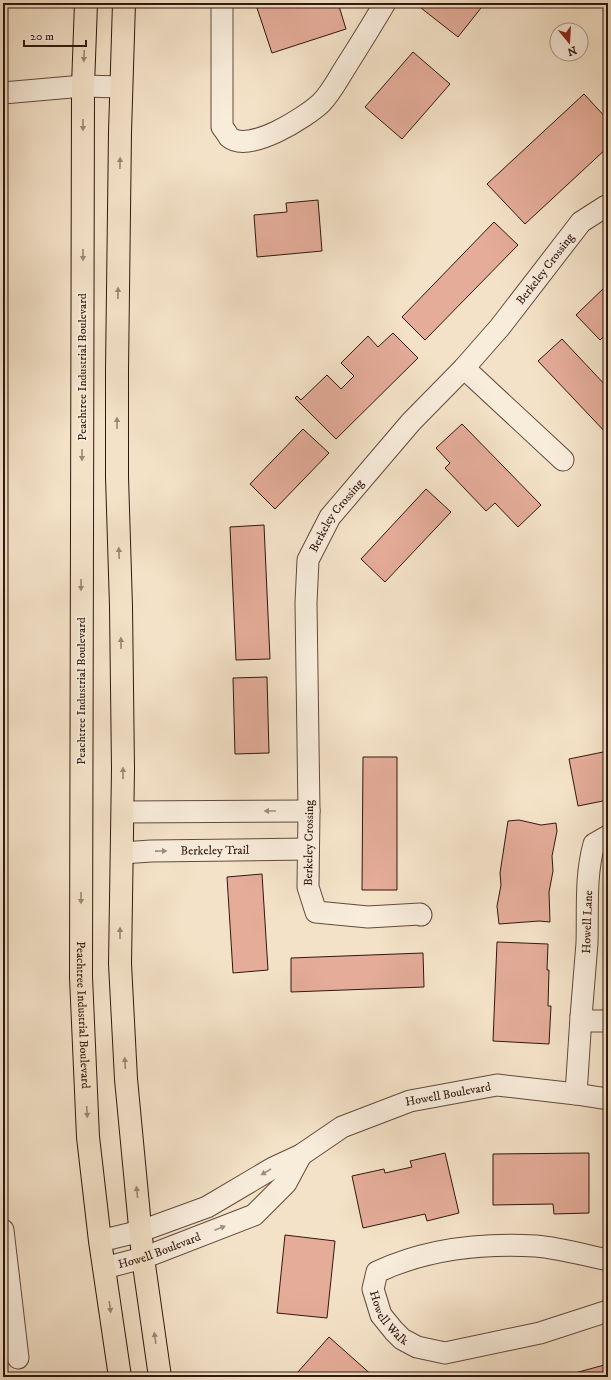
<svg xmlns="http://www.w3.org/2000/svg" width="611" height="1380" viewBox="0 0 611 1380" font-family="'IM FELL DW Pica',serif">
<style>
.building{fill:#e4ac99;stroke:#31180e}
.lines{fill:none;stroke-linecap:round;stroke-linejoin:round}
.minor-casing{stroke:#624a3c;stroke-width:23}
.trunk-casing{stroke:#31180e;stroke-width:24}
.minor{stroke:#f8ecdb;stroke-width:21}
.trunk{stroke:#f4e2c8;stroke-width:22}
.oneway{fill:#9c8774}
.oneway2{fill:#9e8d7f}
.labels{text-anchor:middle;stroke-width:3.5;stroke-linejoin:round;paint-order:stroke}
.street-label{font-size:12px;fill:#31180e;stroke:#f8ecdb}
</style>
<rect width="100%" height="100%" fill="#f4e2c8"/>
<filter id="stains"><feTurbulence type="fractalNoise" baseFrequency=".005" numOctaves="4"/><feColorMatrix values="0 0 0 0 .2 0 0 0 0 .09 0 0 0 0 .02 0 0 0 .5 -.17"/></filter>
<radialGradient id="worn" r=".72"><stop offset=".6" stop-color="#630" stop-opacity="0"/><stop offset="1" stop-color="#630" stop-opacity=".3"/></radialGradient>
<!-- building -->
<path class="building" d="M271 3H338L346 29 272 53 257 8Z
M424 3H485L458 37 421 8Z
M413 52 450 84 402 139 365 107Z
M584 94 608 120V147L525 224 487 184Z
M318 200 322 251 257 257 254 215 287 212 286 203Z
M494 222 518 245 425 340 402 317Z
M608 284V333L600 340 576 315Z
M393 333 418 358 336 439 295 398 297 396 301 400 327 375 341 389 354 376 341 363 368 336 378 347Z
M562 339 608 388V435L538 361Z
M462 424 541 505 518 527 495 503 486 511 445 468 450 463 436 448Z
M303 429 329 453 275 509 250 484Z
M426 489 451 512 385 582 361 559Z
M264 525 270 659 236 660 230 527Z
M267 677 269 753 235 754 233 678Z
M608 751V800L578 806 569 759Z
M363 757H397V890H362Z
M519 820 541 825 556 823 557 831 552 856 553 871 549 892 550 922 539 921 499 924 497 906 501 885 500 873 508 821Z
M262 874 268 970 233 973 227 877Z
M497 942 548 944 547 970H549L548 1006H551L549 1044 493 1041Z
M423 953 424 987 291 992V958Z
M445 1153 459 1213 427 1221 425 1214 363 1228 352 1176 384 1169 385 1173 412 1167 410 1161Z
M589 1153V1213L554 1214 553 1204 493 1205V1154Z
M285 1235 335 1241 327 1318 277 1313Z
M329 1337 374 1377H302L297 1373Z
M608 1364V1377H560Z"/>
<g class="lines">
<defs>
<g id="minor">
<path d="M222 3V127C225 130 227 134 229 137 249 154 306 117 321 103 331 93 338 79 345 68 359 46 372 25 385 3"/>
<path d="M3 93 83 86 121 87"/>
<path d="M464 368 563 460"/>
<path d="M123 812 309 811"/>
<path d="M608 836 594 844C585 876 588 911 587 943 585 968 583 993 581 1017L591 1021H608"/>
<path id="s1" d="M122 853 151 851 308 849"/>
<path id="s2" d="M421 915 420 914 368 917 316 912 308 887 309 811 306 603 308 560 330 517 411 422 464 368 500 327 581 222 606 206H608"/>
<path d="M576 1094 581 1017"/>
<path d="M3 1230 18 1358"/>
<path id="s3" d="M100 1241 141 1231 207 1207 273 1168 301 1155 342 1127 410 1101 497 1085 576 1094 608 1099"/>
<path id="s4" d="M608 1260C584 1255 560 1248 536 1246 482 1243 426 1249 377 1272L373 1289 381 1315 394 1331 402 1339 417 1347 445 1353 540 1333 608 1311"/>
<path id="s5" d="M104 1268 143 1258 254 1215 286 1183 301 1155"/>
</g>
<g id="trunk">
<path id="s6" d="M86 3 83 86 81 977 88 1137 100 1241 120 1377"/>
<path d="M124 3 120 132 117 370V477L121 606 123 769 120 964 126 1079 143 1258 160 1377"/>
</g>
</defs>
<!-- minor casing -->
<use href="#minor" class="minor-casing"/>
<!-- trunk casing -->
<use href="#trunk" class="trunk-casing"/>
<!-- minor -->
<use href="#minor" class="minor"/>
<!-- trunk -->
<use href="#trunk" class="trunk"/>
</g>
<!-- one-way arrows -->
<defs><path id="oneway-solid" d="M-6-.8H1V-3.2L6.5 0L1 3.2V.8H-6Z"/></defs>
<g class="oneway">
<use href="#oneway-solid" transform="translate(84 56) rotate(92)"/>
<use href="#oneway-solid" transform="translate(83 125) rotate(90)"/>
<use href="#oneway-solid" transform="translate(120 163) rotate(-89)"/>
<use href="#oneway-solid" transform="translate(83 255) rotate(90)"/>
<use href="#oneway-solid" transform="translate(118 293) rotate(-89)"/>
<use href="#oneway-solid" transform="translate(117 423) rotate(-90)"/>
<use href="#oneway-solid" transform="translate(82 455) rotate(90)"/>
<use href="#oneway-solid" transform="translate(119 553) rotate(-92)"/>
<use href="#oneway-solid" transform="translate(81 585) rotate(90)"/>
<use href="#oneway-solid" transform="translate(121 643) rotate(-91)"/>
<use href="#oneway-solid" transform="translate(123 773) rotate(-90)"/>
<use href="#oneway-solid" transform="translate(81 898) rotate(90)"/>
<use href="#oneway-solid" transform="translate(120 933) rotate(-90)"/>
<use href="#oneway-solid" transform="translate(125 1063) rotate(-93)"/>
<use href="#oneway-solid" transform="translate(87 1112) rotate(87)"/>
<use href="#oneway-solid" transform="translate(137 1192) rotate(-96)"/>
<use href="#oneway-solid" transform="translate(110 1307) rotate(82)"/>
<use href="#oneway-solid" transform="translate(155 1338) rotate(-98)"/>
</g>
<g class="oneway2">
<use href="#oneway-solid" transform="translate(270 811) rotate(180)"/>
<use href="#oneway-solid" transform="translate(161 851) rotate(-1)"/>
<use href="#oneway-solid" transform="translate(266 1172) rotate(149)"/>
<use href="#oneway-solid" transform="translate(220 1228) rotate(-21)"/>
</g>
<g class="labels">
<!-- street labels -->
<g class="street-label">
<text dy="4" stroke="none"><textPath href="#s2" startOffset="836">Berkeley Crossing</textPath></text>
<text transform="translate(82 367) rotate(-90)" y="4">Peachtree Industrial Boulevard</text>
<text dy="4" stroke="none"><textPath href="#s2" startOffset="512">Berkeley Crossing</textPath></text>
<text transform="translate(81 691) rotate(-90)" y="4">Peachtree Industrial Boulevard</text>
<text dy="4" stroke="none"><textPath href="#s2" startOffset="176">Berkeley Crossing</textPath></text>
<text dy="4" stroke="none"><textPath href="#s1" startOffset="93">Berkeley Trail</textPath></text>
<text transform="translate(587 922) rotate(-88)" y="4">Howell Lane</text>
<text dy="4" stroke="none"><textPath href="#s6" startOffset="1012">Peachtree Industrial Boulevard</textPath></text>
<text dy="4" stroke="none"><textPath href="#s3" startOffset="381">Howell Boulevard</textPath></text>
<text dy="4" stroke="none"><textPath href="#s5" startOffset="58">Howell Boulevard</textPath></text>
<text dy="4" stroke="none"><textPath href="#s4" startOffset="287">Howell Walk</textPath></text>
</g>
</g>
<!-- margin -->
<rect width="611" height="1380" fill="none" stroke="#f4e2c8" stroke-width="16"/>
<rect x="4" y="4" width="603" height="1372" fill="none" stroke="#31180e" stroke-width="2"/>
<rect x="8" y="8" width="595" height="1364" fill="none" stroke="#31180e"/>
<!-- north arrow -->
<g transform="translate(569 42) rotate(162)"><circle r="19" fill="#f8ecdb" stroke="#a89789"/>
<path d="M0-3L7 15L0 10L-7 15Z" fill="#8f2418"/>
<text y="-6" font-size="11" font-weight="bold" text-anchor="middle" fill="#31180e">N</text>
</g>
<!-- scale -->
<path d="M24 40v6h62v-6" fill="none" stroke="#31180e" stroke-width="2"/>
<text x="30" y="40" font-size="12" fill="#31180e" stroke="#f8ecdb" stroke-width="3" paint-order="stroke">20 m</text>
<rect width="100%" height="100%" filter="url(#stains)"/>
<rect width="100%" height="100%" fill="url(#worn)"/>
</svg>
